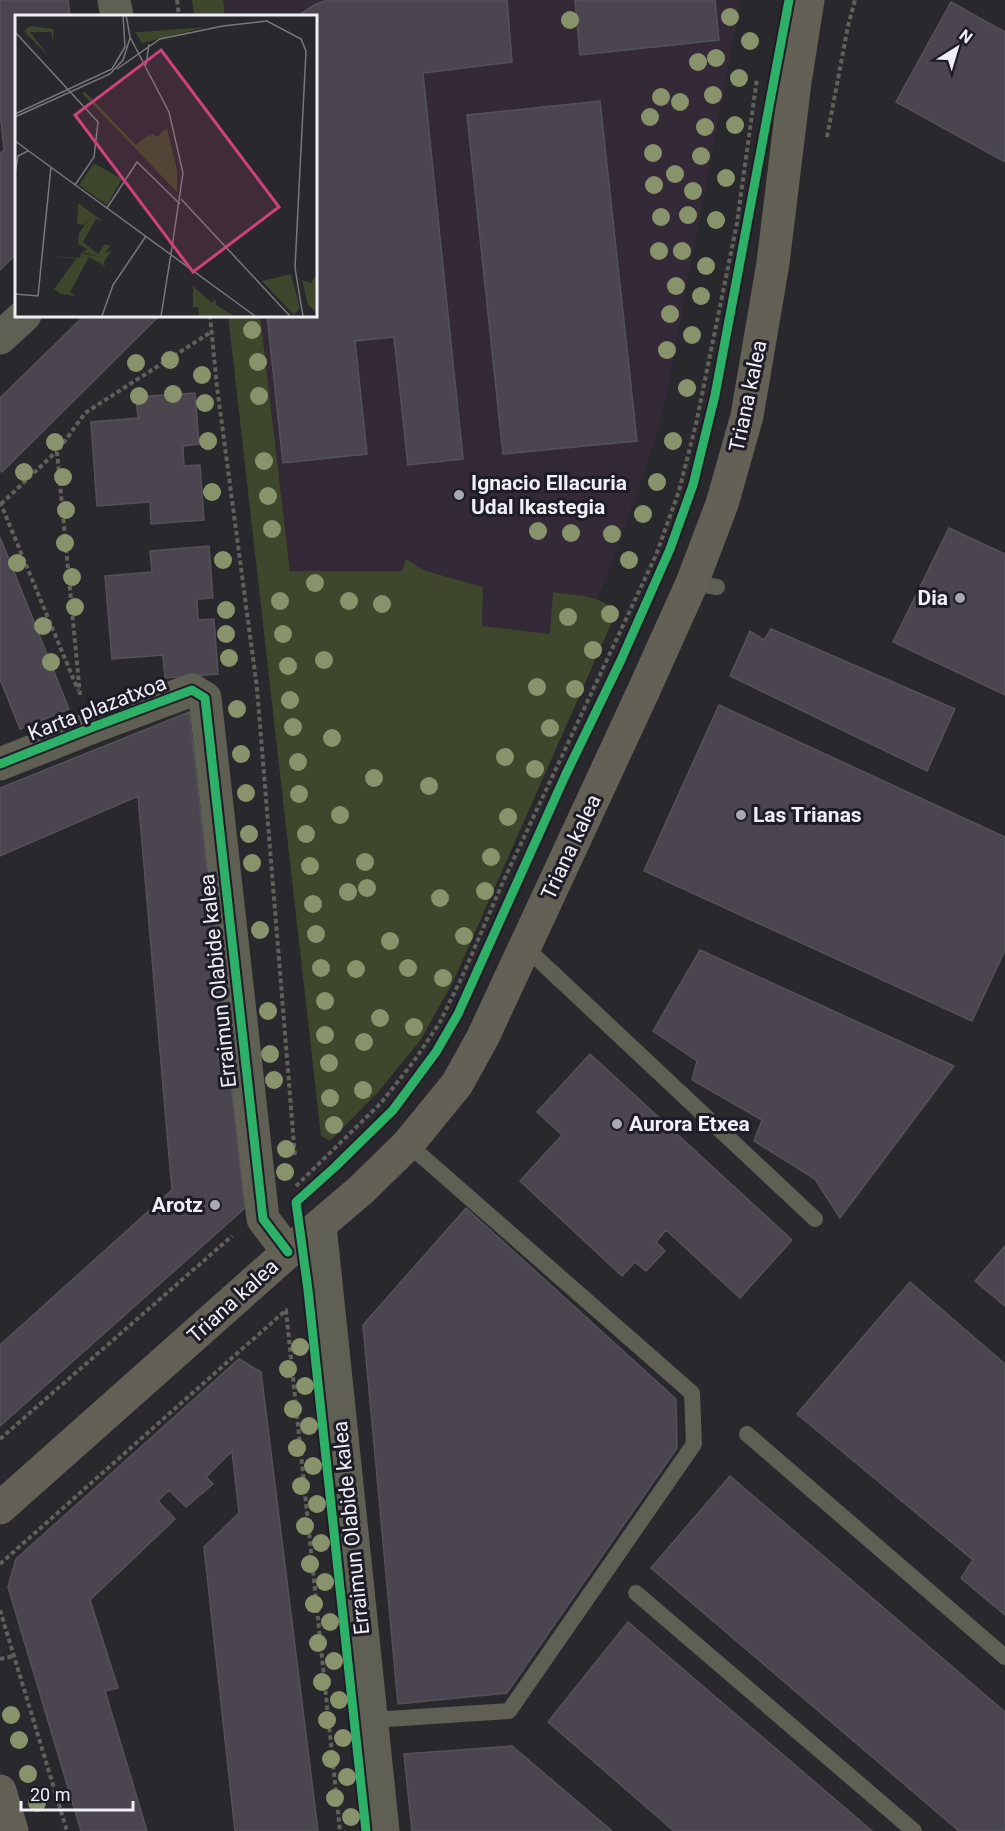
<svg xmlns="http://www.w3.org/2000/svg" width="1005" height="1831" viewBox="0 0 1005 1831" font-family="Roboto,sans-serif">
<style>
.commercial{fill:#342936}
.green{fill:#3e462b}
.building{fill:#4a454e;stroke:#545258;stroke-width:1.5}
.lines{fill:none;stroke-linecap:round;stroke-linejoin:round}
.path{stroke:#62605b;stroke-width:4;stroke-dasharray:4.5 3;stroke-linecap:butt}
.service{stroke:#605f54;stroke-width:16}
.minor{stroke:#605f54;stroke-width:33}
.secondary{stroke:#636156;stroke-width:33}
.cycleway-casing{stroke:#1e1c26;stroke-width:13}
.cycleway{stroke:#2db169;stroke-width:9}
.tree{fill:#88936c}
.poi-dot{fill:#aaa9b0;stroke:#1e1c26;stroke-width:2}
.labels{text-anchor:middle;stroke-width:6;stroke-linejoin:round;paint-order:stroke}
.street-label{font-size:21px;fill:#f0eff6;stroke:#1e1c26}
.poi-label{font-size:21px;font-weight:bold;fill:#f0eff6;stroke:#1e1c26;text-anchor:start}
.inset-road{fill:none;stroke:#78787d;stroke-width:1.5}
.view{fill:#cb437a;fill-opacity:0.15;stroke:#cb437a;stroke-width:3}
.inset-edge{fill:none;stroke:#f0eff6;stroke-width:3}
</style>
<rect width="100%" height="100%" fill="#28282d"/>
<!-- commercial -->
<path class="commercial" d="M223 0H741L661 423 611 567 479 863 350 1075 260 315H315V16H225Z"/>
<!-- green -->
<path class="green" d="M192 0H223L225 16H194Z
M228 315H260L290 571H402L406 559 426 571 483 587 482 626 550 634 553 592C575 596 602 594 616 613L453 982 420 1041 378 1092 330 1141 321 1136Z"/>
<!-- building -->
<path class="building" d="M0 0H68L70 16H16V254L0 270V154L4 150 0 112Z
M328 0H507L512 62 423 73 463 459 408 465 394 337 355 341 367 454 283 463 267 315H315V16H297L316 4Z
M575 0H715L719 40 580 55Z
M951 2 1005 32V162L896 102Z
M600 101 637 441 503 454 467 115Z
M85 315H160L2 472 0 470V398Z
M195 393 199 444 183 446 184 466 200 465 204 520 151 524 150 502 97 506 91 422 138 418 136 397Z
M949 528 1005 554V695L893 642Z
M0 537 69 709 20 729 0 679Z
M209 546 213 598 197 599 198 620 214 619 218 674 165 678 163 655 112 659 105 576 152 572 150 551Z
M771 629 955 709 927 771 730 676 750 631 764 640Z
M719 705 1005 837V950L972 1021 644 871Z
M189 712 245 1208 0 1426V1345L172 1190 138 796 0 856V788Z
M700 950 954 1066 840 1218 815 1179 754 1141 762 1120 692 1080 697 1061 653 1031Z
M590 1054 792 1240 740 1298 666 1230 656 1242 665 1251 646 1271 635 1262 622 1276 520 1181 562 1135 537 1112Z
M466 1208 676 1399 677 1448 507 1693 398 1704 363 1325Z
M1005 1246V1306L975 1281Z
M910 1282 1005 1364V1615L961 1578 973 1560 797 1414Z
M239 1359 261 1372 318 1831H235L204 1547 239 1513 232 1451 206 1477 213 1484 186 1507 169 1490 158 1501 175 1519 90 1600 118 1688 105 1691 147 1831H81L8 1587 16 1559Z
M730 1476 1005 1712V1831H959L651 1568Z
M628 1622 872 1831H674L548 1722Z
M512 1746 612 1831H412L404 1754Z"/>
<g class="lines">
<!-- path -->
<path class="path" d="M177 0 179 16
M827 137 848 26 855 0
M210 315 217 387 257 688 295 1157
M0 502 78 690
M1 504 56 452
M80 695 57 452 85 413 211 332
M296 1186 381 1103 414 1061 440 1022 462 977 503 882 656 555 679 491 696 424 737 223 757 78
M0 1439 232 1236
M0 1564 286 1310 340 1831
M0 1610 67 1831
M0 1659 14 1656"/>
<!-- service -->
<path class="service" d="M692 583 717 587
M524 946 815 1219
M747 1434 1005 1657
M636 1593 914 1831
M372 1720 509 1711 694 1444 692 1393 408 1144"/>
<!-- minor -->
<path class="minor" d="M114 0 117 16
M0 338 25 315
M0 764 93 727 192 690 205 698 263 1219 288 1252
M320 1225 383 1831"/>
<!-- secondary -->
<path class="secondary" d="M0 1508 288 1252 361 1190 408 1144 457 1084 483 1037 643 692 692 583 722 504 747 416 773 263 795 82 808 0
M0 1791 12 1831"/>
<defs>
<path id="cycleway" d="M0 764 93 727 192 690 205 698 263 1219 288 1252
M366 1831 308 1290 296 1202 335 1167 393 1110 436 1052 458 1014 565 776 621 660 670 549 693 485 715 395 789 0"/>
</defs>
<!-- cycleway casing -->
<use href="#cycleway" class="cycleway-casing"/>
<!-- cycleway -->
<use href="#cycleway" class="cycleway"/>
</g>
<!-- trees -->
<g class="tree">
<circle cx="730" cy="17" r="9"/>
<circle cx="570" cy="20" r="9"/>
<circle cx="750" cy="41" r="9"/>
<circle cx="716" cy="58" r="9"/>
<circle cx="698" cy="62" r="9"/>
<circle cx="739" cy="78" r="9"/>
<circle cx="713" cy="95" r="9"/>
<circle cx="661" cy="97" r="9"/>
<circle cx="680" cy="102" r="9"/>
<circle cx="650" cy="117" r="9"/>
<circle cx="735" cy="125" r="9"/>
<circle cx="705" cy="127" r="9"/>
<circle cx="653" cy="153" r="9"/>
<circle cx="701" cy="156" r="9"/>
<circle cx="675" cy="174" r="9"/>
<circle cx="726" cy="178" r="9"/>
<circle cx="654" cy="185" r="9"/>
<circle cx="693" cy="191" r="9"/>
<circle cx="688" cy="215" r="9"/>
<circle cx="661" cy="217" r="9"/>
<circle cx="716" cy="220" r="9"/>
<circle cx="659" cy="251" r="9"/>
<circle cx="682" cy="251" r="9"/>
<circle cx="706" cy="266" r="9"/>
<circle cx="676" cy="286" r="9"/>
<circle cx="701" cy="296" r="9"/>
<circle cx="670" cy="314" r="9"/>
<circle cx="252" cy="330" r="9"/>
<circle cx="692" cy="335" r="9"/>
<circle cx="667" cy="350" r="9"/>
<circle cx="170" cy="360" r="9"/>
<circle cx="258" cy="362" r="9"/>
<circle cx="136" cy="363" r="9"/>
<circle cx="202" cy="375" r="9"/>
<circle cx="687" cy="388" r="9"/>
<circle cx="173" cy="394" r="9"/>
<circle cx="139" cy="396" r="9"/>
<circle cx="259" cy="396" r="9"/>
<circle cx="205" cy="403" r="9"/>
<circle cx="208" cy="441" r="9"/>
<circle cx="673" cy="441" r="9"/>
<circle cx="55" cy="442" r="9"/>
<circle cx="264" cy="461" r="9"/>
<circle cx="24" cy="472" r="9"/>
<circle cx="63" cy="477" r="9"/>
<circle cx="657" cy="482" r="9"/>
<circle cx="212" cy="492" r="9"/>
<circle cx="268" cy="496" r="9"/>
<circle cx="66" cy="510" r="9"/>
<circle cx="643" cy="514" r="9"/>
<circle cx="272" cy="529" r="9"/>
<circle cx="538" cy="531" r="9"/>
<circle cx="571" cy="533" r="9"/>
<circle cx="612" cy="534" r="9"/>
<circle cx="65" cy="543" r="9"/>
<circle cx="223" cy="560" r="9"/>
<circle cx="629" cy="560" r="9"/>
<circle cx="17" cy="563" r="9"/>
<circle cx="72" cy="577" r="9"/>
<circle cx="315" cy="583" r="9"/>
<circle cx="280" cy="601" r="9"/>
<circle cx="349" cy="601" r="9"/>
<circle cx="382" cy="604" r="9"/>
<circle cx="75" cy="607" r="9"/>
<circle cx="226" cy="610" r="9"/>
<circle cx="610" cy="614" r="9"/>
<circle cx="568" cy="617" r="9"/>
<circle cx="43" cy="626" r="9"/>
<circle cx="226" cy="634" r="9"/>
<circle cx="283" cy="634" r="9"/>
<circle cx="593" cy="650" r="9"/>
<circle cx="229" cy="658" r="9"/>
<circle cx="324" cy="660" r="9"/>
<circle cx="51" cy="662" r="9"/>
<circle cx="288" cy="666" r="9"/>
<circle cx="537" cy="687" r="9"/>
<circle cx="575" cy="689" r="9"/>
<circle cx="290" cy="700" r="9"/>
<circle cx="237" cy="709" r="9"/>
<circle cx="293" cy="727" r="9"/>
<circle cx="550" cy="728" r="9"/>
<circle cx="332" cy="738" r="9"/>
<circle cx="241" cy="754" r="9"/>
<circle cx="505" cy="757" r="9"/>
<circle cx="298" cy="762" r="9"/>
<circle cx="535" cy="769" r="9"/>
<circle cx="374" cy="778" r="9"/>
<circle cx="429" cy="786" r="9"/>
<circle cx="246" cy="793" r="9"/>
<circle cx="299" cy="794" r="9"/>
<circle cx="340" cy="815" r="9"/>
<circle cx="508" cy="817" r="9"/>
<circle cx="249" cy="834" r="9"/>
<circle cx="306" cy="834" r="9"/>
<circle cx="491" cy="857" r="9"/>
<circle cx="365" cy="862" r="9"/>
<circle cx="252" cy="863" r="9"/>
<circle cx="310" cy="866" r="9"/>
<circle cx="367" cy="888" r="9"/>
<circle cx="485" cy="891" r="9"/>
<circle cx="348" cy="892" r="9"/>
<circle cx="440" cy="898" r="9"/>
<circle cx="313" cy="904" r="9"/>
<circle cx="260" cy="930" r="9"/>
<circle cx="316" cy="934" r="9"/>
<circle cx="464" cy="936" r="9"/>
<circle cx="390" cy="941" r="9"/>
<circle cx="321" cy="968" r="9"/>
<circle cx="408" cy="968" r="9"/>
<circle cx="356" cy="969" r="9"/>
<circle cx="443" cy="978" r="9"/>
<circle cx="325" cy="1001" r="9"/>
<circle cx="268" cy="1011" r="9"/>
<circle cx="380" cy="1018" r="9"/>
<circle cx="414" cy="1027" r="9"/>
<circle cx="325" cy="1035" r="9"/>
<circle cx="364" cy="1042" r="9"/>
<circle cx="270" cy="1054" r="9"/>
<circle cx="329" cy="1063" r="9"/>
<circle cx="274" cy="1080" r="9"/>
<circle cx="363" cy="1090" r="9"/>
<circle cx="330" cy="1098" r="9"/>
<circle cx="334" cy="1125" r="9"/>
<circle cx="286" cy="1149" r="9"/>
<circle cx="285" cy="1172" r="9"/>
<circle cx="300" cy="1347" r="9"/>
<circle cx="288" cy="1369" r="9"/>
<circle cx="305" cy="1386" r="9"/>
<circle cx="293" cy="1409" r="9"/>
<circle cx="309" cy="1426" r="9"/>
<circle cx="297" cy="1448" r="9"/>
<circle cx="313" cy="1466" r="9"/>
<circle cx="301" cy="1486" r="9"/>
<circle cx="317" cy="1504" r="9"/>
<circle cx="305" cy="1526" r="9"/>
<circle cx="321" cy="1543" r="9"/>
<circle cx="310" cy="1564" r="9"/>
<circle cx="325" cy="1582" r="9"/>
<circle cx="314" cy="1604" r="9"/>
<circle cx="330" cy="1622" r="9"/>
<circle cx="318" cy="1643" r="9"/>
<circle cx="334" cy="1661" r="9"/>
<circle cx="322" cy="1682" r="9"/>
<circle cx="339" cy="1700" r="9"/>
<circle cx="11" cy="1715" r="9"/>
<circle cx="327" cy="1720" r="9"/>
<circle cx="343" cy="1738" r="9"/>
<circle cx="19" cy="1740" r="9"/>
<circle cx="331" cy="1759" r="9"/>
<circle cx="28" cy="1774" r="9"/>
<circle cx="347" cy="1777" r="9"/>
<circle cx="335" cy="1798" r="9"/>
<circle cx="37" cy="1803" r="9"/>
<circle cx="351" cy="1817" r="9"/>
</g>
<!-- markers -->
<g class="poi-dot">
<circle cx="459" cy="495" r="6"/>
<circle cx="960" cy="598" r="6"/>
<circle cx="741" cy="815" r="6"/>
<circle cx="617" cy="1124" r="6"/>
<circle cx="215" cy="1205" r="6"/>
</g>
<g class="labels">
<!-- street labels -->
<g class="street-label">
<text transform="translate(748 396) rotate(-78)" y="7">Triana kalea</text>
<text transform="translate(97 708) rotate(-21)" y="7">Karta plazatxoa</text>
<text transform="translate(571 847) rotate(-65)" y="7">Triana kalea</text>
<text transform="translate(218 981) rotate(-96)" y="7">Erraimun Olabide kalea</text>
<text transform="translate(233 1301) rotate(-42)" y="7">Triana kalea</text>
<text transform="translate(351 1528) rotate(-96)" y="7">Erraimun Olabide kalea</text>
</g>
<!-- poi labels -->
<g class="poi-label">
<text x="471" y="490">Ignacio Ellacuria<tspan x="471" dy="24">Udal Ikastegia</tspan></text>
<text x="948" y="605" text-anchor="end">Dia</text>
<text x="753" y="822">Las Trianas</text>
<text x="629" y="1131">Aurora Etxea</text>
<text x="203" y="1212" text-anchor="end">Arotz</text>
</g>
</g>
<!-- overview -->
<g transform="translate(15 15)">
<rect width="302" height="302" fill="#28282d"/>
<path d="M15 11 39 14 37 29V17H15L34 42 9 16ZM191 12 127 28 120 17H124ZM70 77 121 130 131 122 139 119 142 122 152 113 162 155V177L67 78ZM79 148 107 164 92 190 64 170ZM63 188 89 207 81 204 68 227 83 239 90 229 95 231 90 238 97 235 89 247 90 251 74 242 55 277 61 281 46 279 39 274 61 244 33 241 65 243 66 238 89 243 67 237 72 234 63 229 64 218 76 201 69 210 62 209ZM276 259 285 293 279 300 247 266ZM301 260 302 296H300L293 290 287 265 296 268ZM178 271 197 288 200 284 201 290 219 301H184L183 292H178Z" fill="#3e462b"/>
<path class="inset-road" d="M111 0 115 22 154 97 168 158 156 239M0 17 83 107 79 142 60 170M131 50 134 29M102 54 145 24 208 11 252 6 286 24 291 36 280 253 288 301M0 99 97 54 110 32 108 0M0 102 95 59 108 45 115 23M0 126 240 301M0 158 3 141 13 136M166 184 275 301M92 193 122 147 165 189M0 279 23 281 36 152M87 301 98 270 131 221M146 301 156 239"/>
<path class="view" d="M146 35 264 192 178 257 60 100Z"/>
<rect width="302" height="302" class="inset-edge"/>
</g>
<!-- north arrow -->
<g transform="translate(957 48) rotate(37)" stroke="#1e1c26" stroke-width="4.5" paint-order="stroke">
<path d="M0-4.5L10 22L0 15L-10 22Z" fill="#f0eff6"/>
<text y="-9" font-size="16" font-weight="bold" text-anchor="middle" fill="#f0eff6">N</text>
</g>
<!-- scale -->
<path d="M21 1801v9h112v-9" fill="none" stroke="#f0eff6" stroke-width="3"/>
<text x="30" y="1801" font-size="18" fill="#f0eff6" stroke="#1e1c26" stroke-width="4.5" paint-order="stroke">20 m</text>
</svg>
